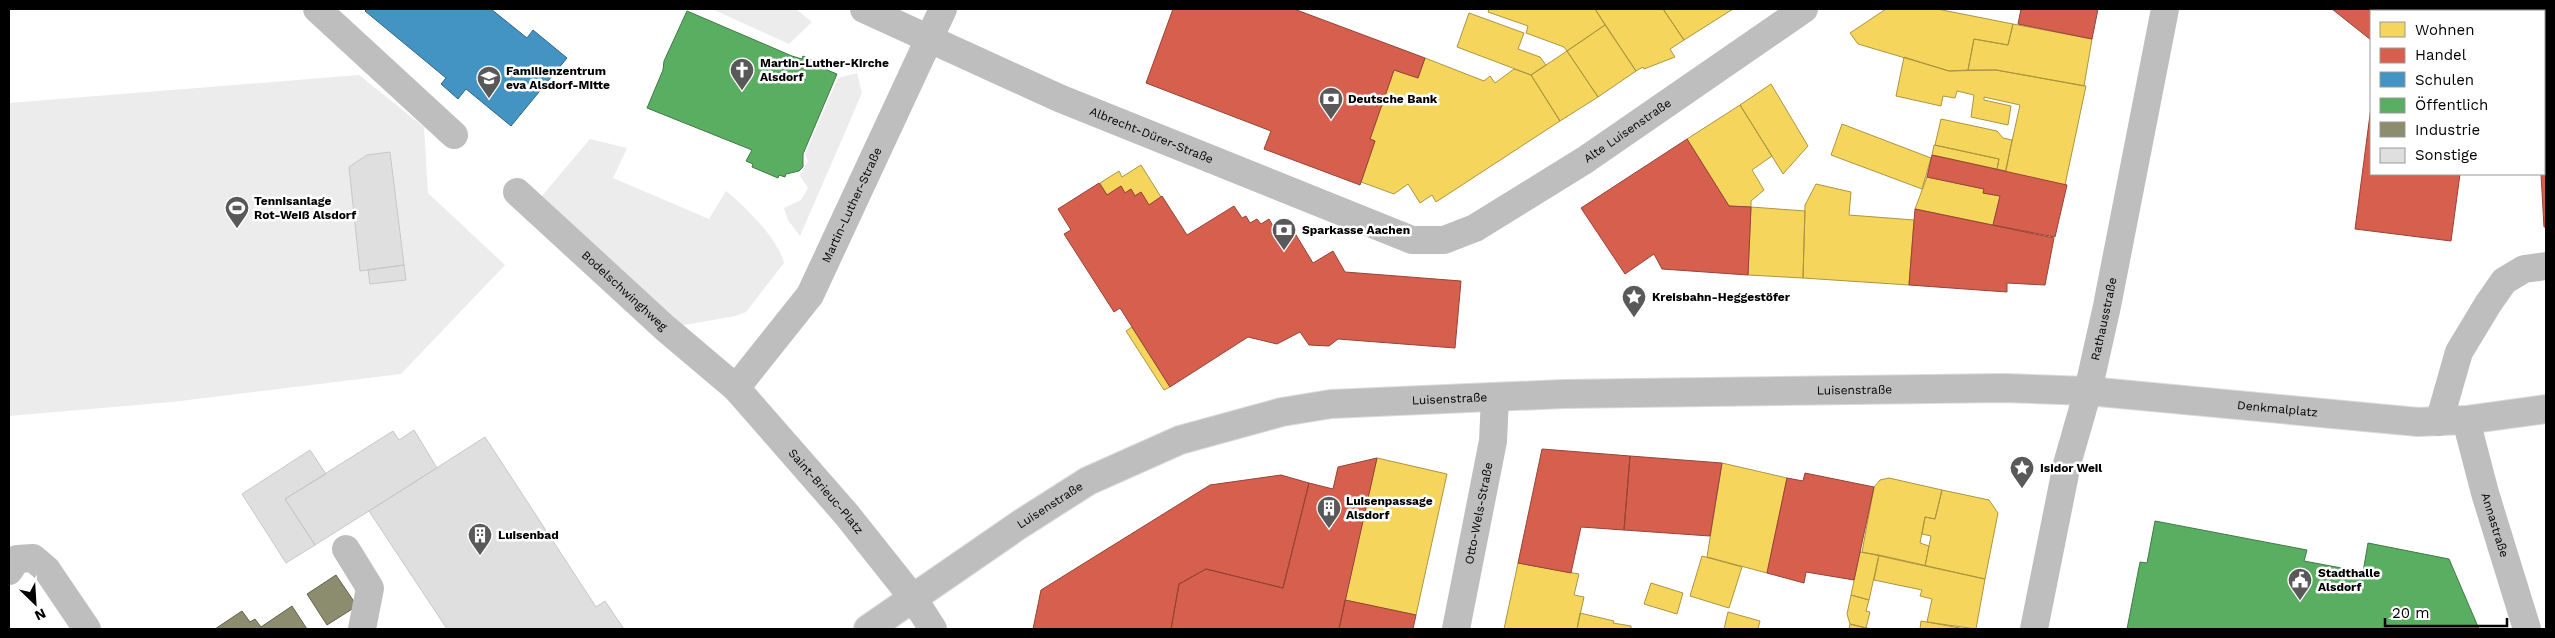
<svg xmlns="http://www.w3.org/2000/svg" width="2555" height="638" viewBox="0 0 2555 638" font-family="'Work Sans',sans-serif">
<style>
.green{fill:#ececec}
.homes{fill:#f6d55c;stroke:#ac9540}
.shops{fill:#d6604d;stroke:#964336}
.schools{fill:#4393c3;stroke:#2f6788}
.public{fill:#5aae61;stroke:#3f7a44}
.industry{fill:#8c8c6e;stroke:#62624d}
.building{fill:#dfdfdf;stroke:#c7c7c7}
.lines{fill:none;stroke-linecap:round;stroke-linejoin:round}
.major-casing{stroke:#dbdbdb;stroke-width:30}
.minor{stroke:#bebebe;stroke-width:28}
.major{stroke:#bebebe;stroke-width:28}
.labels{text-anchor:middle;stroke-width:5;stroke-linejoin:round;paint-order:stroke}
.poi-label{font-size:12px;font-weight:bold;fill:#000;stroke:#fff;text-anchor:start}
.street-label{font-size:12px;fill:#000;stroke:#fff}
</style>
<rect width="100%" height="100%" fill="#fff"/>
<!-- green -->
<path class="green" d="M712 9H796L812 22 789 44Z
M857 73 862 93 800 236 788 220 784 208 801 200 808 188 800 176 808 161 805 154 838 78Z
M359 75 424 127 428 193 505 265 401 374 172 402 9 416V103Z
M590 139 627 148 613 178 709 219 726 191C746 207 778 239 784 263L746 312 736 316 678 326 541 197Z"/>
<!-- homes -->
<path class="homes" d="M1489 9H1595L1605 25 1567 51 1564 47 1526 33 1528 26 1488 12Z
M1595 9H1663L1684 40 1670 49 1675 57 1644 69 1643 67 1636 71Z
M1663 9H1733L1684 40Z
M1886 9H1937L2013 24 2008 45 1974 39 1968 70 1949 71 1858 44 1850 33Z
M1469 13 1524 33 1518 49 1540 57 1546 65 1531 75 1457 47Z
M2013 24 2092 39 2084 86 1996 70H1968L1974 39 2008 45Z
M1605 25 1636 71 1598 97 1567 51Z
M1567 51 1598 97 1560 121 1531 75Z
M1904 57 1949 71 1996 70 2086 86 2065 185 2005 173 2020 105 1984 97V100L2011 106 2008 125 1971 117 1974 95 1957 91 1955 98 1943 96 1941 106 1896 96Z
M1425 58 1484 81 1490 76 1495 83 1514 69 1531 75 1560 121 1436 202 1432 195 1420 203 1408 184 1394 194 1361 182 1375 141 1370 139 1394 70 1418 78Z
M1771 84 1808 146 1783 174 1740 105Z
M1740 105 1772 156 1752 170 1764 190 1751 201V207L1729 206 1687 139Z
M1941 119 1997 131 2003 138 2012 140 2006 171 1997 169 1999 159 1935 145Z
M1842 124 1931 158 1922 189 1831 155Z
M1934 145 1999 159 1997 169 1932 155Z
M1141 165 1161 197 1149 205 1141 192 1135 196 1131 189 1125 193 1121 186 1107 195 1100 183 1119 171 1122 177Z
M1927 177 1984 189 1983 193 2000 196 1993 225 1915 209Z
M1816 184 1851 192 1849 215 1914 220 1909 285 1803 278 1805 205Z
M1751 207 1805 211 1803 278 1748 275Z
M1132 327 1170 387 1164 390 1126 331Z
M1377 458 1447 474 1416 615 1345 600Z
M1722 463 1787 478 1767 573 1707 557Z
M1889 478 1942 490 1935 519 1925 517 1920 543 1929 546 1925 566 1862 552 1874 487 1880 480Z
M1942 490 1989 500 1998 513 1985 579 1925 566 1931 536 1922 534 1925 517 1935 519Z
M1860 552 1879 555 1869 600 1851 595Z
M1879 555 1985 579 1976 629 1927 622 1932 599 1920 596 1922 590 1874 580Z
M1702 556 1742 567 1729 608 1690 596Z
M1518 563 1579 574 1574 595 1584 597 1577 629H1504Z
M1651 583 1683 593 1677 614 1644 604Z
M1851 595 1869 600 1866 611 1870 612 1866 628 1850 624 1847 614Z
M1728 612 1760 621 1758 629H1724Z
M1580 613 1614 621 1613 623 1631 626V629H1634H1577Z
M1921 621 1927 622 1965 629H1920Z
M1850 624 1866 628 1874 629H1849Z"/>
<!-- shops -->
<path class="shops" d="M1173 9H1294L1425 58 1418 78 1394 70 1370 139 1375 141 1360 185 1264 149 1271 131 1146 83Z
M2021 9H2098L2092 39 2018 24Z
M2332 9H2409L2414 11H2371V40Z
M2409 9H2532L2531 11H2414Z
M2544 76 2546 77V129H2544Z
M2371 107V174H2460L2451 241 2355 229Z
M1687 139 1729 206 1751 207 1748 275 1662 269 1654 254 1625 274 1581 208Z
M1932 155 2067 185 2055 237 1993 225 2000 196 1983 193 1984 189 1927 177Z
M2544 161H2546V227H2544L2541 174H2544Z
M1099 183 1107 195 1121 186 1125 193 1131 189 1135 196 1141 192 1149 205 1162 196 1187 235 1234 206 1242 218 1246 216 1250 223 1257 219 1261 224 1269 219 1277 233 1290 225 1313 263 1333 251 1345 272 1461 281 1455 348 1338 339 1329 346 1309 345 1300 332 1277 344 1248 337 1170 387 1120 308 1114 312 1064 234 1071 230 1058 209Z
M1915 209 2054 238 2045 285 2007 283V292L1909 285Z
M1542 449 1630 456 1624 530 1581 527 1571 573 1518 563Z
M1630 456 1722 463 1710 536 1624 530Z
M1377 458 1339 629H1171L1179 584 1206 569 1283 588 1309 483 1333 489 1338 467Z
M1805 473 1874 487 1854 580 1806 572 1804 583 1767 573 1787 478 1803 481Z
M1281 475 1309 483 1283 588 1206 569 1179 584 1171 629H1033L1041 590 1210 485Z
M1345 600 1416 615 1413 629H1339Z"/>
<!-- schools -->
<path class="schools" d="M367 9H491L527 38 533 30 567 58 511 126 466 89 458 99 441 84 446 78 365 11Z"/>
<!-- public -->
<path class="public" d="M687 11 792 56 802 59 803 56 829 67 827 70 837 74 803 154V167L799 171 786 174 785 177 779 175 778 178 752 167 753 164 746 161 752 150 647 108 663 70 664 61Z
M2155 521 2307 550 2304 561 2363 572 2368 543 2449 559 2479 629H2127L2140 562 2147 563Z"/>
<!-- industry -->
<path class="industry" d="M336 575 357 606 327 625 307 594Z
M292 606 307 629H215L242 611 250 622 255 619 261 627Z"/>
<!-- building -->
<path class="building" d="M390 152 404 265 360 271 349 167 367 155Z
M404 265 406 280 370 284 368 270Z
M414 430 437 468 315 545 285 499 393 431 399 440Z
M485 437 596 607 605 601 624 629H447L369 511Z
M310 450 326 474 285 499 315 545 286 563 242 494Z"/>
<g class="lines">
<defs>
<g id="major">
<path id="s7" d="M868 629 1019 525 1088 481 1180 440 1282 412 1331 404 1563 394 2004 388 2088 391 2418 422 2466 420 2546 409"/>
</g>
</defs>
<!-- major casing -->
<use href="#major" class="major-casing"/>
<!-- minor -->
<g class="minor">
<path d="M317 9 454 135"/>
<path id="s1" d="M864 9 1059 98 1412 240H1444L1475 228 1585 160 1804 9"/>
<path id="s2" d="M517 192 665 328 736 388 847 515 913 598 933 629"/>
<path id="s3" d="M736 388 810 295 943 9"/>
<path id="s4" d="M2466 420 2485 493 2527 629"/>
<path d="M2439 422 2459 352 2488 304 2504 281 2524 269 2546 266"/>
<path d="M346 549 370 588 362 629"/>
<path d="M9 571 17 559 33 558 47 570 87 629"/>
<path id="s5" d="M1456 629 1493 441 1495 398"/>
<path id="s6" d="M2034 629 2067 464 2088 391 2107 306 2165 9"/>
</g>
<!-- major -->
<use href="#major" class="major"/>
</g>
<!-- icons -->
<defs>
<symbol id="church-pin" viewBox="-11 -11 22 30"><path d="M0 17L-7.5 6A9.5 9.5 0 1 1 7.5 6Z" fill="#595959" stroke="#fff"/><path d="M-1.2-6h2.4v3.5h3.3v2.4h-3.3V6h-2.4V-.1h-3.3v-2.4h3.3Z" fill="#fff"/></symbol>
<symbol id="school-pin" viewBox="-11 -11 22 30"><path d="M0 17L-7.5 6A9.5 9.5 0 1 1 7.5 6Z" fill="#595959" stroke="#fff"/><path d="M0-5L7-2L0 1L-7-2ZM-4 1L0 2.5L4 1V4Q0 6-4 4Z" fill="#fff"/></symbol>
<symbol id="bank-pin" viewBox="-11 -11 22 30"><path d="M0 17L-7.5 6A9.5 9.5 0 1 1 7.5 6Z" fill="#595959" stroke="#fff"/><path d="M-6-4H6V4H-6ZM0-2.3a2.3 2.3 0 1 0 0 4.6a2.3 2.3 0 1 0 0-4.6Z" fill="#fff"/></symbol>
<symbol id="stadium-pin" viewBox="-11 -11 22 30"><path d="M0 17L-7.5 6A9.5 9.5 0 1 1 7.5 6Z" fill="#595959" stroke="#fff"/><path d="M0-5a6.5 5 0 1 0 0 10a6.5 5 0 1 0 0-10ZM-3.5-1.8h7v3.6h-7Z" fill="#fff"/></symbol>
<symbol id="sight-pin" viewBox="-11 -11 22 30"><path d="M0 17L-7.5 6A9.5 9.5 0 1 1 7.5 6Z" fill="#595959" stroke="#fff"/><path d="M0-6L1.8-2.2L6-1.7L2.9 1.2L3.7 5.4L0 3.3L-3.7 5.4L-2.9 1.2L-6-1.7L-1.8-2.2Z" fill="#fff"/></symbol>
<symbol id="building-pin" viewBox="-11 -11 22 30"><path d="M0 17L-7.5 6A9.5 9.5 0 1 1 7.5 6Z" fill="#595959" stroke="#fff"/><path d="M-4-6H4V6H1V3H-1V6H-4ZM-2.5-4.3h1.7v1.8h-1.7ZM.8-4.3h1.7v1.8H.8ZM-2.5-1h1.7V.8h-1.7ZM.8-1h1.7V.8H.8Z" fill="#fff"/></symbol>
<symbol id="civic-pin" viewBox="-11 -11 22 30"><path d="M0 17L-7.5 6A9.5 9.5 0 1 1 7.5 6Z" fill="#595959" stroke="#fff"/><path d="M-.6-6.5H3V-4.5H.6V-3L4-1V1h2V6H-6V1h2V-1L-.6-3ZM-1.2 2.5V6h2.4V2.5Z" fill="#fff"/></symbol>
</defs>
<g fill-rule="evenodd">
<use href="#church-pin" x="728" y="56" width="28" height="38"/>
<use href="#school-pin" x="475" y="64" width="28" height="38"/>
<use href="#bank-pin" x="1317" y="85" width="28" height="38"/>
<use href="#stadium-pin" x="223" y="194" width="28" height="38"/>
<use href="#bank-pin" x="1270" y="216" width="28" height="38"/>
<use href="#sight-pin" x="1620" y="283" width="28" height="38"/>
<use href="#sight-pin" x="2008" y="454" width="28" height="38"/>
<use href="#building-pin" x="1315" y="494" width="28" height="38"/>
<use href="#building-pin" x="466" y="521" width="28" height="38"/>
<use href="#civic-pin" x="2286" y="566" width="28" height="38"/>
</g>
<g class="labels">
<!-- poi labels -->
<g class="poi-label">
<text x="760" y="67">Martin-Luther-Kirche<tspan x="760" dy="14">Alsdorf</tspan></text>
<text x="506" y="75">Familienzentrum<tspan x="506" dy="14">eva Alsdorf-Mitte</tspan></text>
<text x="1348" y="103">Deutsche Bank</text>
<text x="254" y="205">Tennisanlage<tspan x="254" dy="14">Rot-Weiß Alsdorf</tspan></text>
<text x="1302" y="234">Sparkasse Aachen</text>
<text x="1652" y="301">Kreisbahn-Heggestöfer</text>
<text x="2040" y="472">Isidor Weil</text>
<text x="1346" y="505">Luisenpassage<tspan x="1346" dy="14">Alsdorf</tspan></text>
<text x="498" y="539">Luisenbad</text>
<text x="2318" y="577">Stadthalle<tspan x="2318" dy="14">Alsdorf</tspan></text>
</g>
<!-- street labels -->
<g class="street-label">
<text dy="4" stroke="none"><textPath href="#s1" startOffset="841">Alte Luisenstraße</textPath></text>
<text dy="4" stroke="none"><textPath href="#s1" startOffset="314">Albrecht-Dürer-Straße</textPath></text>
<text dy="4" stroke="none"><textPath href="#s3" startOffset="218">Martin-Luther-Straße</textPath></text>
<text dy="4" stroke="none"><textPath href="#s2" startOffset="146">Bodelschwinghweg</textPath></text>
<text dy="4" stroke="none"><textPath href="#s6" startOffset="318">Rathausstraße</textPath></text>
<text dy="4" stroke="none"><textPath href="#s7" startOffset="1045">Luisenstraße</textPath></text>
<text dy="4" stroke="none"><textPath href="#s7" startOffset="640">Luisenstraße</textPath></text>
<text dy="4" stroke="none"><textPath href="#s7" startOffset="1469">Denkmalplatz</textPath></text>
<text dy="4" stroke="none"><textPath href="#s2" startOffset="431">Saint-Brieuc-Platz</textPath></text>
<text dy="4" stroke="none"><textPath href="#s7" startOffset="220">Luisenstraße</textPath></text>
<text dy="4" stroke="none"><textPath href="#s5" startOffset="118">Otto-Wels-Straße</textPath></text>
<text dy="4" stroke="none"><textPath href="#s4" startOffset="109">Annastraße</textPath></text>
</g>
</g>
<!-- border -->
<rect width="2555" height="638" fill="none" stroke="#000000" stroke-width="20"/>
<!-- legend -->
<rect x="2370" y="10" width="175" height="165" fill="#ffffff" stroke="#999999"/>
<rect x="2380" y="22" width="25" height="15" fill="#f6d55c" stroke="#999999"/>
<text x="2415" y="35" font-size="15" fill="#000000">Wohnen</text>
<rect x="2380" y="48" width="25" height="15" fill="#d6604d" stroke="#999999"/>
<text x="2415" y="60" font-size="15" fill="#000000">Handel</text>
<rect x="2380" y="72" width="25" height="15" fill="#4393c3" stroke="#999999"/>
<text x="2415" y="85" font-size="15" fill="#000000">Schulen</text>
<rect x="2380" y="98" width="25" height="15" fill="#5aae61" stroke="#999999"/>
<text x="2415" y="110" font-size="15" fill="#000000">Öffentlich</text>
<rect x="2380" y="122" width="25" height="15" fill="#8c8c6e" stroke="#999999"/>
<text x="2415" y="135" font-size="15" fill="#000000">Industrie</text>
<rect x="2380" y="148" width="25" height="15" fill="#dfdfdf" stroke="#999999"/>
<text x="2415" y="160" font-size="15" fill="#000000">Sonstige</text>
<!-- north arrow -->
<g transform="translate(35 603) rotate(155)" stroke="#ffffff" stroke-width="4" paint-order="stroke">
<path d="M0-4L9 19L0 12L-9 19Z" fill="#000000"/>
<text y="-8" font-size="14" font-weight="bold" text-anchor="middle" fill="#000000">N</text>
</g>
<!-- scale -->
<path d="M2385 618v8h122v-8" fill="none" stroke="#000000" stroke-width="2.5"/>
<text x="2392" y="618" font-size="15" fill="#000000" stroke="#ffffff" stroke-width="4" paint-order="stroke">20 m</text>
</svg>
